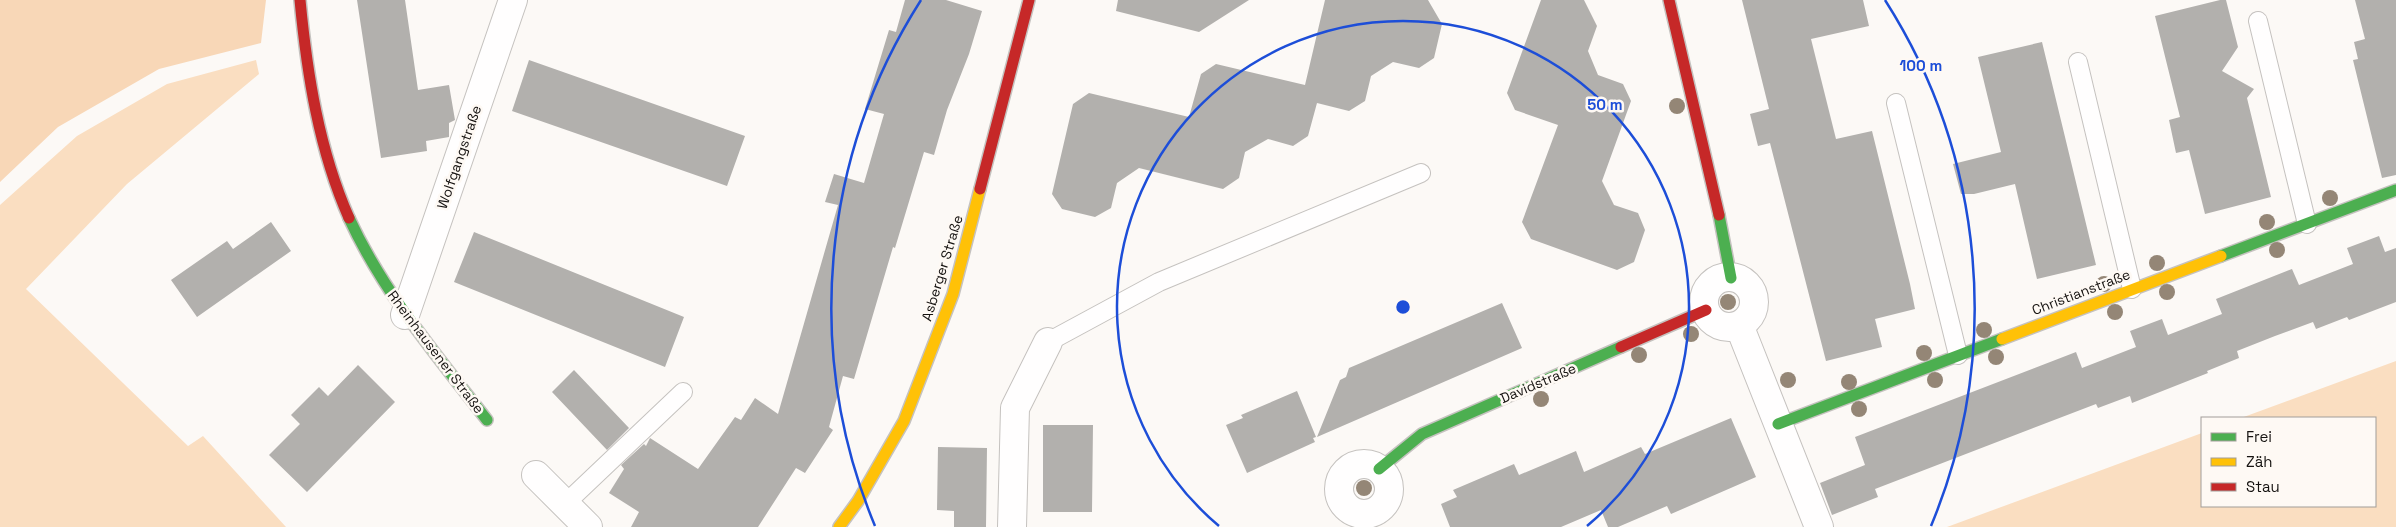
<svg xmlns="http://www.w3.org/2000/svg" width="2396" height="527" viewBox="0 0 2396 527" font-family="'Space Grotesk',sans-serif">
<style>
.green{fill:#fadec1}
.forest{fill:#f8d7b7}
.building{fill:#b2b0ad}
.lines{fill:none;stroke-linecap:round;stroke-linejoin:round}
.lane-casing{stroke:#c5c2bf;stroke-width:20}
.street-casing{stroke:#c5c2bf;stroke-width:30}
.fast-casing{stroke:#c5c2bf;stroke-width:14}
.slow-casing{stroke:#c5c2bf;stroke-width:14}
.jam-casing{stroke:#c5c2bf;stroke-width:14}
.lane{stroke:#fffefe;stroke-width:18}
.street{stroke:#fffefe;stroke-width:28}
.fast{stroke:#4caf50;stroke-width:11}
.slow{stroke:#ffc107;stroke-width:11}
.jam{stroke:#c62828;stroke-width:11}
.tree{fill:#948676}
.ring{fill:none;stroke:#1d4ed8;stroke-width:2.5}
.labels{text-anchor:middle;stroke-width:5;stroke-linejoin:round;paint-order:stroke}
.street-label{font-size:14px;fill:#151210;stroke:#fef9f4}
.centre{fill:#1d4ed8;stroke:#fef9f4;stroke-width:2.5}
.ring-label{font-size:15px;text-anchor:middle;font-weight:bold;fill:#1d4ed8;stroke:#fef9f4;stroke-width:5;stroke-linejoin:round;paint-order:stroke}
</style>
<rect width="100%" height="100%" fill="#fcf9f6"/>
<!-- green -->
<path class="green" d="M256 60 259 74 127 184 26 289 188 446 203 436 286 527H0V205L77 136 167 84Z
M2396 361V527H1947L2202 433V506H2375V418H2241Z"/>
<!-- forest -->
<path class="forest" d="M0 0H266L261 43 159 69 58 127 0 182Z"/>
<!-- building -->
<path class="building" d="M357 0H405L418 90 449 85 455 120 449 123V137L426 141 427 151 381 158Z
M905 0H946L982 11 969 54 947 110 934 155 924 152 895 248 893 247 854 379 843 376 829 427 833 430 805 473 796 468 758 527H631L639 512 609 493 624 469 621 465 644 444 646 446 650 438 698 469 735 417 741 420 755 398 778 414 838 205 825 202 834 174 864 183 884 114 865 109 889 30 896 32Z
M1118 0H1249L1199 32 1116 11Z
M1325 0H1428L1442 24 1434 58 1419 68 1393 62 1371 76 1365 101 1349 111 1317 103 1308 136 1293 146 1268 139 1245 152 1239 178 1223 189 1139 168 1117 183 1111 208 1095 217 1062 209 1052 194 1073 104 1089 93 1189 117 1201 74 1216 64 1305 85Z
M1541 0H1584L1597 26 1588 51 1598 75 1623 84 1631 101 1602 181 1614 205 1638 213 1645 230 1634 262 1617 270 1531 239 1522 222 1558 125 1515 110 1507 93Z
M1742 0H1863L1869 26 1811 39 1836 139 1872 131 1910 284 1915 309 1875 319 1882 347 1826 361 1770 143 1758 146 1750 114 1769 109Z
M2220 0H2226L2238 47 2222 71 2254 89 2247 98 2271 197 2205 214 2189 150 2176 153 2169 120 2180 117 2155 16Z
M2355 0H2396V175L2382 178 2353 60 2358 59 2354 42 2365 39Z
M2042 42 2096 265 2037 279 2015 184 1974 194H1961L1953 164 2001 152 1978 57Z
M529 60 745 136 727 186 512 111Z
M271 222 291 251 197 317 171 280 227 241 233 249Z
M474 232 684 317 665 367 454 282Z
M2379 236 2385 252 2396 248V302L2349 320 2347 317 2316 329 2313 322 2275 336 2237 351 2239 358 2207 371 2208 373 2132 403 2130 396 2098 408 2096 404 1875 489 1878 497 1832 515 1820 483 1865 465 1855 437 2076 352 2082 368 2136 347 2130 331 2162 319 2168 335 2222 314 2216 299 2292 269 2299 285 2353 264 2347 248Z
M1502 303 1522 348 1317 437 1340 380 1346 377 1349 368Z
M358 365 395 402 307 492 269 455 300 424 291 415 319 387 328 396Z
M574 370 629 428 607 450 552 392Z
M1297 391 1316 437 1313 438 1315 442 1247 473 1226 425 1243 418 1241 415Z
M1731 418 1756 477 1671 514 1667 506 1618 527H1608L1601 510 1561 527H1450L1441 504 1457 497 1453 490 1514 464 1519 475 1576 451 1584 472 1641 447 1645 454Z
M1043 425H1093L1092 512H1043Z
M938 447 987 448 986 527H954V511L937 510Z"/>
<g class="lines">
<defs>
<path id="lane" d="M2258 21 2307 224
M2078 62 2132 289
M1896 103 1958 355
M1048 342 1159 282 1421 173
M565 504 683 392"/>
<path id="street" d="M1704 302a25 25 0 1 1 50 0a25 25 0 1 1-50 0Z
M405 315 513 0
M1739 325 1819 527
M1339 489a25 25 0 1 1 50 0a25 25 0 1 1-50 0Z
M536 475 588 527
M1012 527 1015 408 1048 342"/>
<path id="fast" d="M1719 215 1731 278
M349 218C383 292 437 356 487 420
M2221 256 2396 190
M1778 424 2002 339
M1379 469 1422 434 1621 347"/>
<path id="slow" d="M2002 339 2221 256
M839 527 858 501 904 421 953 294 980 189"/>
<path id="jam" d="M300 0C307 74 319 150 349 218
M1669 0 1719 215
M980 189 1029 0
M1621 347 1706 310"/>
</defs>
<!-- lane casing -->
<use href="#lane" class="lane-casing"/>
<!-- street casing -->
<use href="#street" class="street-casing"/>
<!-- fast casing -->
<use href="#fast" class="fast-casing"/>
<!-- slow casing -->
<use href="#slow" class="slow-casing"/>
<!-- jam casing -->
<use href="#jam" class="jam-casing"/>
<!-- lane -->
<use href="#lane" class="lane"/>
<!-- street -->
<use href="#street" class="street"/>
<!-- fast -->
<use href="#fast" class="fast"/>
<!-- slow -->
<use href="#slow" class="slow"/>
<!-- jam -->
<use href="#jam" class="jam"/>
</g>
<!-- trees -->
<g class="tree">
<circle cx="1677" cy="106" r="8"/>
<circle cx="2330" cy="198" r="8"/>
<circle cx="2267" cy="222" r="8"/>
<circle cx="2277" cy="250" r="8"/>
<circle cx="2157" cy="263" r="8"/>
<circle cx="2104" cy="284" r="8"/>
<circle cx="2167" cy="292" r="8"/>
<circle cx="1728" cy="302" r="8"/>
<circle cx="2115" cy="312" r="8"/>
<circle cx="1984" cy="330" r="8"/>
<circle cx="1691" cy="334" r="8"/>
<circle cx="1924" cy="353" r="8"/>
<circle cx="1639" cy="355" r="8"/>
<circle cx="1996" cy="357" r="8"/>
<circle cx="1788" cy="380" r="8"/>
<circle cx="1935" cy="380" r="8"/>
<circle cx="1849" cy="382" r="8"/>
<circle cx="1541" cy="399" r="8"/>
<circle cx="1859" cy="409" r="8"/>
<circle cx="1364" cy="488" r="8"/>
</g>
<!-- distance rings -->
<g class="ring">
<path d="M1219 526A286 286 0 1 1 1587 526"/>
<path d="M875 526A571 571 0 0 1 921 0M1885 0A571 571 0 0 1 1931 526"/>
</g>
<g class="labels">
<!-- street labels -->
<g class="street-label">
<text transform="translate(459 157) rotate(-71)" y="5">Wolfgangstraße</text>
<text transform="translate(942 268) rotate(-73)" y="5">Asberger Straße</text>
<text transform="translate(2081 292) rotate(-21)" y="5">Christianstraße</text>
<text transform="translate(436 352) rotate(53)" y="5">Rheinhausener Straße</text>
<text transform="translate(1538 383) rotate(-23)" y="5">Davidstraße</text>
</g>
</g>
<circle cx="1403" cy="307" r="8" class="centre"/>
<g class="ring-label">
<text x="1921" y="71">100 m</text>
<text x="1605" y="110">50 m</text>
</g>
<!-- legend -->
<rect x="2201" y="417" width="175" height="90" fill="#fef9f4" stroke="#a19d99"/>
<rect x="2211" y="433" width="25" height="8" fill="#4caf50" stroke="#a19d99"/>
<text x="2246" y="442" font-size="15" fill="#151210">Frei</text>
<rect x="2211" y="458" width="25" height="8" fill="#ffc107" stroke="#a19d99"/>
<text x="2246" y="467" font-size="15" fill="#151210">Zäh</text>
<rect x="2211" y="483" width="25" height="8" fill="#c62828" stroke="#a19d99"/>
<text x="2246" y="492" font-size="15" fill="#151210">Stau</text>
</svg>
